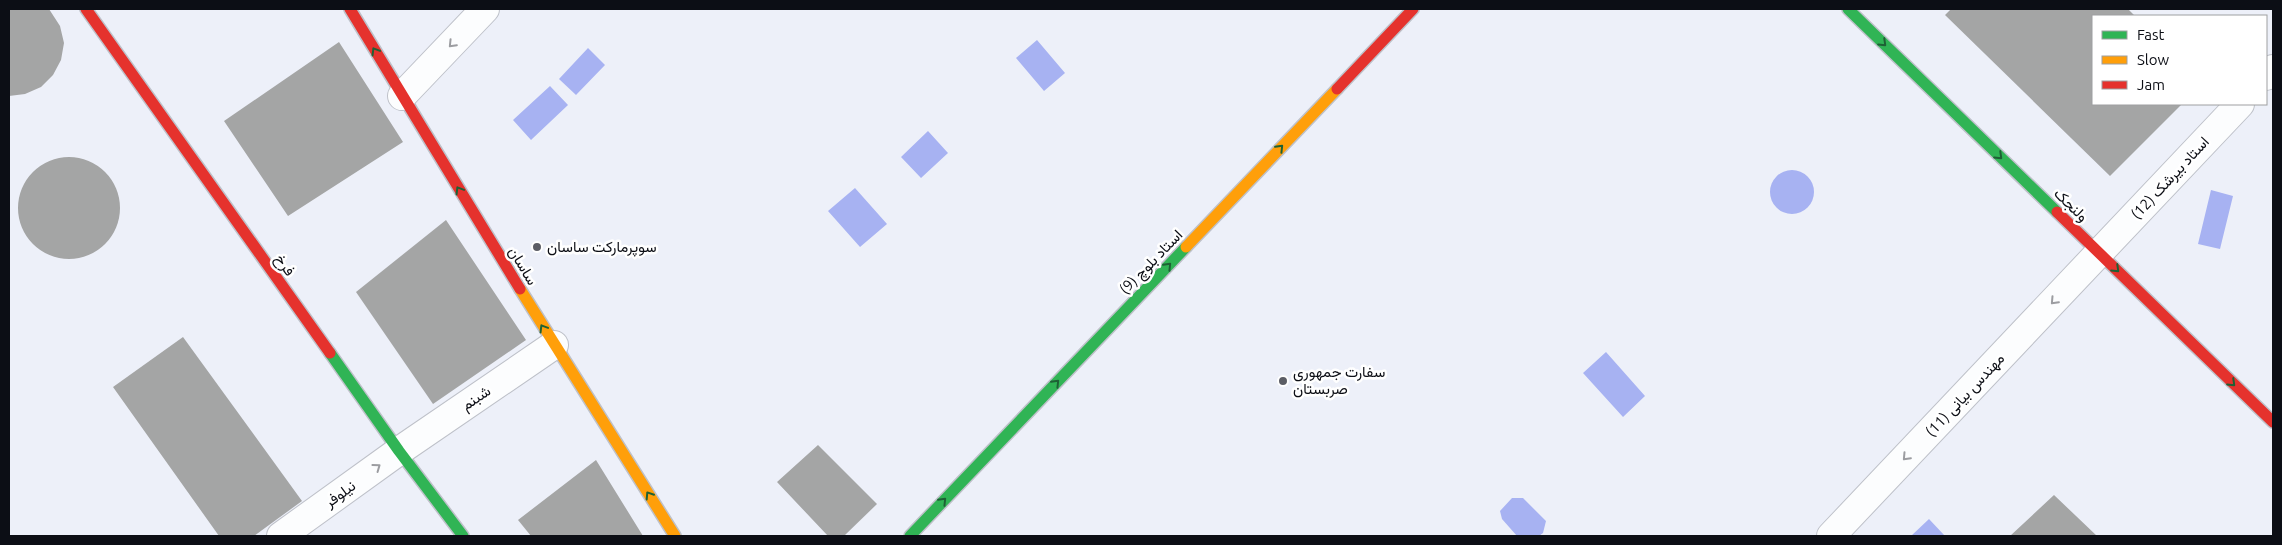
<svg xmlns="http://www.w3.org/2000/svg" width="2282" height="545" viewBox="0 0 2282 545" font-family="Ubuntu,Vazirmatn,sans-serif">
<style>
.water{fill:#a7b2f2}
.building{fill:#a4a5a5}
.lines{fill:none;stroke-linecap:round;stroke-linejoin:round}
.street-casing{stroke:#bec1c9;stroke-width:30}
.fast-casing{stroke:#bec1c9;stroke-width:14}
.slow-casing{stroke:#bec1c9;stroke-width:14}
.jam-casing{stroke:#bec1c9;stroke-width:14}
.street{stroke:#fcfdfe;stroke-width:28}
.fast{stroke:#30b455;stroke-width:11}
.slow{stroke:#ff9f0a;stroke-width:11}
.jam{stroke:#e5322d;stroke-width:11}
.oneway{stroke:#1e6135}
.oneway2{stroke:#9c9da1}
.poi-dot{fill:#5b5d65;stroke:#fff;stroke-width:2}
.labels{text-anchor:middle;stroke-width:5;stroke-linejoin:round;paint-order:stroke}
.street-label{font-size:15px;fill:#0c0e15;stroke:#fff}
.poi-label{font-size:15px;fill:#0c0e15;stroke:#fff;text-anchor:start}
</style>
<rect width="100%" height="100%" fill="#edf0f9"/>
<!-- water -->
<path class="water" d="M1037 40 1065 73 1044 91 1016 58Z
M588 48 605 65 576 95 559 79Z
M550 86 568 105 531 140 513 120Z
M928 131 948 153 921 178 901 157Z
M1770 192a22 22 0 1 1 44 0a22 22 0 1 1-44 0Z
M855 188 887 224 860 247 828 211Z
M2211 190 2233 196 2220 249 2198 244Z
M1606 352 1645 396 1623 417 1583 373Z
M1512 498H1523L1546 521 1543 533 1539 536H1517L1502 519 1500 511Z
M1929 519 1945 536H1911Z"/>
<!-- building -->
<path class="building" d="M9 9H49L60 26 64 43 61 60 53 75 41 87 25 94 9 96Z
M1951 9H2128L2135 16H2093V104H2182L2110 176 1945 15Z
M339 42 403 142 288 216 224 121Z
M18 208a51 51 0 1 1 102 0a51 51 0 1 1-102 0Z
M446 220 526 340 433 404 356 292Z
M183 337 302 501 254 536H219L113 387Z
M818 445 877 504 844 536H828L777 482Z
M596 460 643 536H531L518 520Z
M2054 495 2097 536H2010Z"/>
<g class="lines">
<defs>
<path id="street" d="M2266 76 2273 69
M402 96 485 9
M281 536 399 451 554 345
M1831 536 2240 104"/>
<path id="fast" d="M1848 9 2057 212
M330 353 399 451 463 536
M910 536 1186 247"/>
<path id="slow" d="M1186 247 1337 89
M520 289 675 536"/>
<path id="jam" d="M86 9 330 353
M350 9 520 289
M1337 89 1413 9
M2057 212 2273 422"/>
</defs>
<!-- street casing -->
<use href="#street" class="street-casing"/>
<!-- fast casing -->
<use href="#fast" class="fast-casing"/>
<!-- slow casing -->
<use href="#slow" class="slow-casing"/>
<!-- jam casing -->
<use href="#jam" class="jam-casing"/>
<!-- street -->
<use href="#street" class="street"/>
<!-- fast -->
<use href="#fast" class="fast"/>
<!-- slow -->
<use href="#slow" class="slow"/>
<!-- jam -->
<use href="#jam" class="jam"/>
</g>
<!-- one-way arrows -->
<defs><path id="oneway-chevron" d="M-2-3.5L2.5 0L-2 3.5" fill="none" stroke-width="1.6" stroke-linecap="round" stroke-linejoin="round" transform="scale(1.25)"/></defs>
<g class="oneway">
<use href="#oneway-chevron" transform="translate(1883 43) rotate(44)"/>
<use href="#oneway-chevron" transform="translate(375 51) rotate(-121)"/>
<use href="#oneway-chevron" transform="translate(1280 148) rotate(-46)"/>
<use href="#oneway-chevron" transform="translate(1999 156) rotate(44)"/>
<use href="#oneway-chevron" transform="translate(459 190) rotate(-121)"/>
<use href="#oneway-chevron" transform="translate(1168 266) rotate(-46)"/>
<use href="#oneway-chevron" transform="translate(2116 269) rotate(44)"/>
<use href="#oneway-chevron" transform="translate(543 328) rotate(-121)"/>
<use href="#oneway-chevron" transform="translate(1056 383) rotate(-46)"/>
<use href="#oneway-chevron" transform="translate(2232 383) rotate(44)"/>
<use href="#oneway-chevron" transform="translate(649 495) rotate(-123)"/>
<use href="#oneway-chevron" transform="translate(943 501) rotate(-46)"/>
</g>
<g class="oneway2">
<use href="#oneway-chevron" transform="translate(452 44) rotate(134)"/>
<use href="#oneway-chevron" transform="translate(2054 301) rotate(133)"/>
<use href="#oneway-chevron" transform="translate(1906 457) rotate(133)"/>
<use href="#oneway-chevron" transform="translate(377 467) rotate(-36)"/>
</g>
<!-- markers -->
<g class="poi-dot">
<circle cx="537" cy="247" r="5"/>
<circle cx="1283" cy="381" r="5"/>
</g>
<g class="labels">
<!-- street labels -->
<g class="street-label">
<text transform="translate(2170 178) rotate(-47)" y="5">استاد بیرشک (12)</text>
<text transform="translate(2071 205) rotate(44)" y="5">ولنجک</text>
<text transform="translate(1151 262) rotate(-46)" y="5">استاد بلوچ (9)</text>
<text transform="translate(285 265) rotate(55)" y="5">فرخ</text>
<text transform="translate(523 266) rotate(59)" y="5">ساسان</text>
<text transform="translate(1965 395) rotate(-47)" y="5">مهندس بیانی (11)</text>
<text transform="translate(476 398) rotate(-34)" y="5">شبنم</text>
<text transform="translate(340 494) rotate(-36)" y="5">نیلوفر</text>
</g>
<!-- poi labels -->
<g class="poi-label">
<text x="547" y="252">سوپرمارکت ساسان</text>
<text x="1293" y="377">سفارت جمهوری<tspan x="1293" dy="17">صربستان</tspan></text>
</g>
</g>
<!-- border -->
<rect width="2282" height="545" fill="none" stroke="#0c0e15" stroke-width="20"/>
<!-- legend -->
<rect x="2092" y="15" width="175" height="90" fill="#ffffff" stroke="#9e9fa1"/>
<rect x="2102" y="31" width="25" height="8" fill="#30b455" stroke="#9e9fa1"/>
<text x="2137" y="40" font-size="15" fill="#0c0e15">Fast</text>
<rect x="2102" y="56" width="25" height="8" fill="#ff9f0a" stroke="#9e9fa1"/>
<text x="2137" y="65" font-size="15" fill="#0c0e15">Slow</text>
<rect x="2102" y="81" width="25" height="8" fill="#e5322d" stroke="#9e9fa1"/>
<text x="2137" y="90" font-size="15" fill="#0c0e15">Jam</text>
</svg>
